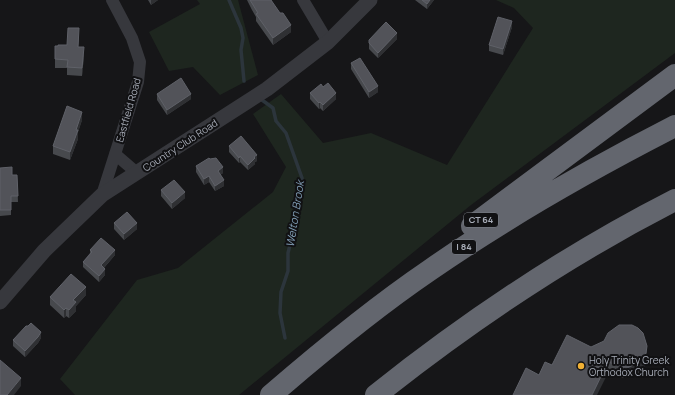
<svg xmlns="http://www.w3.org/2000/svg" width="675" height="395" viewBox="0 0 675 395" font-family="Manrope,sans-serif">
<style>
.green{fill:#1e261f}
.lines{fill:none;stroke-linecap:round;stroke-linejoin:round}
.stream{stroke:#2c353c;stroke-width:3.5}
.minor{stroke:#37383d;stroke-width:12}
.tertiary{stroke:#37383d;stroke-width:15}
.motorway{stroke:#63666e;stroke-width:22}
.wall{fill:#47494d}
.shaded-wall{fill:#2f3033}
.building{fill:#525359;stroke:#5f6168}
.poi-dot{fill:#f2b134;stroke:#111113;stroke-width:1.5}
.labels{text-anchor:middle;stroke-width:4;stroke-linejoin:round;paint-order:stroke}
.shield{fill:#111113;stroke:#7b7e86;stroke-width:1}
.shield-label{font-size:9px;font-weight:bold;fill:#a8adb8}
.street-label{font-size:10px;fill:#a8adb8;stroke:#111113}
.poi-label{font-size:10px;fill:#a8adb8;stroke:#111113;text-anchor:start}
.water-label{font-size:11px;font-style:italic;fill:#7f9bb3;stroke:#111113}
</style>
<rect width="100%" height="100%" fill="#161618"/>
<!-- green -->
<path class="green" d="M197 0H238L258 75 220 95 193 67 169 71 149 32 200 4Z
M496 0H675V53L471 205 239 395H75L60 379 137 280 178 268 273 192 286 167 253 114 281 94 323 143 371 133 447 165 533 28 514 8Z"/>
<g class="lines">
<!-- stream -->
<path class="stream" d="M229 0 241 28 243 38 241 50 244 81
M262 100 273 108 276 121 286 133 302 178 293 233 288 253V271L281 292 280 313 285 338"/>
<!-- minor -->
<path class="minor" d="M303 0 328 42
M115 154 137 173
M102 195 138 82 140 62 132 38 112 0"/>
<!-- tertiary -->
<path class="tertiary" d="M0 302 44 251 102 195 267 89 328 42 370 0"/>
<!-- motorway -->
<path class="motorway" d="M472 226 675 75
M271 395C322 351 374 308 430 270 508 216 591 169 675 126
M376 395C469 321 569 254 675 200"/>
</g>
<!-- wall -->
<path class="wall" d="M148 0H158L151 5Z
M247 0H271L291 32 273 45 256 21V17L252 10Z
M415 0H434L427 9Z
M512 27 503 55 489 51V45Z
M79 36 78 47 84 56 82 76 67 75V68H55V59L58 46 67 45Z
M397 39 378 58 369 49V40Z
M351 63 378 92 369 98 351 69Z
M323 87 336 99 323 111 320 108 319 109 310 99V93Z
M157 94 191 99 167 115 157 100Z
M82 120 78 132V139L70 160 53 154V146Z
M229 146 257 161 255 162V164L248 170 240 162 239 163 229 152Z
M210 159 223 173 220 175 224 186 215 191 209 182 204 185 196 172V166Z
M12 175H17L18 202H11V215L0 216V187Z
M161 190 185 198 172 209 161 196Z
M114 223 137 229 124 240 114 229Z
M90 250 115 255 104 268 105 275 99 282 83 267V262L90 253Z
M86 295 76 306V311L69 318 66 316 64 318 50 305V297Z
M41 338 38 343 25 357 13 346V340Z
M591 347 647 356 646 364 642 370 636 375 629 377 622 378 608 373 539 375 552 365Z"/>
<!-- shaded-wall -->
<path class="shaded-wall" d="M151 0H158L151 5Z
M430 0H434L427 9V4Z
M512 21V27L503 55V49Z
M291 25V32L273 45V38Z
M397 33V39L378 58V53Z
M84 47V56L82 76V68Z
M378 86V92L369 98V92Z
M336 93V99L323 111V105Z
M191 94V99L167 115V110Z
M320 102V108L319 109V103Z
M82 112V120L78 132V139L70 160V152L76 130Z
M257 155V161L255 162V164L248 170V165Z
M240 156V162L239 163V158Z
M223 167V173L218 176V171Z
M209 176V182L204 185V179Z
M224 180V186L215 191V186Z
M185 192V198L172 209V203Z
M137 223V229L124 240V234Z
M115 250V255L101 271V265Z
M105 269V275L99 282V276Z
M86 287V295L76 306V311L69 318V310L73 300Z
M66 308V316L64 318V310Z
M41 332V338L38 343 25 357V351Z
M647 346V356L646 364 642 370 636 375 629 377V367Z
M608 362V373L597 395H592Z
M21 378V386L14 395H7Z"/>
<!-- building -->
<path class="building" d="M250 0H271L280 13H283L291 25 273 38 256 14 258 13Z
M422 0H430L427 4Z
M498 17 512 21 503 49 489 45Z
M386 22 397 33 378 53 369 43V40Z
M68 28H79L78 47H84L82 68 67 67 68 60 55 59V46H58V45H67Z
M360 58 378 86 369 92 351 63Z
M181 78 191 94 167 110 157 94Z
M328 83 336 93 323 105 320 102 319 103 310 93 321 84 323 87Z
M67 106 82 112 76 130H78L70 152 53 146Z
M241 136 257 155 254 157 255 158 248 165 240 156 239 158 229 146Z
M209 158 210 159 216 158 223 167 218 171 224 180 215 186 209 176 204 179 196 166Z
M12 167V175H17L18 196H11V210H0V168Z
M174 180 185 192 172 203 161 190Z
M127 212 137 223 124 234 114 223Z
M101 238 115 250 101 265 105 269 99 276 83 262 92 252 90 250Z
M71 274 86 287 73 300 76 302 69 310 66 308 64 310 50 297Z
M31 323 41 332 38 337 25 351 13 340 26 326H28Z
M619 325H632L638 328 643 333 647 346 646 353 642 359 636 364 629 367H622L608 362 592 395H513L526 368 539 375 545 362 552 365 567 335 591 347 604 341 608 333Z
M0 360 21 378 7 395H0Z"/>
<!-- markers -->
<circle class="poi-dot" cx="581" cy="366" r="4"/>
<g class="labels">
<!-- shield labels -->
<g class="shield">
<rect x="464" y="213" width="34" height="14" rx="3"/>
<rect x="452" y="240" width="24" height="14" rx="3"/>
</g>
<g class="shield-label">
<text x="481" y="223">CT 64</text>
<text x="464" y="250">I 84</text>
</g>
<!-- street labels -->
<g class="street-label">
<text transform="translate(128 110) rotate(-74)" y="4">Eastfield Road</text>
<text transform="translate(180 145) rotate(-33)" y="4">Country Club Road</text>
</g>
<!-- poi labels -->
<g class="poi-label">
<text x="589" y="364">Holy Trinity Greek<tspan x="589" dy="12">Orthodox Church</tspan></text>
</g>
<!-- water labels -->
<g class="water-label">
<text transform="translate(295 214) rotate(-81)" y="4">Welton Brook</text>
</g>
</g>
</svg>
